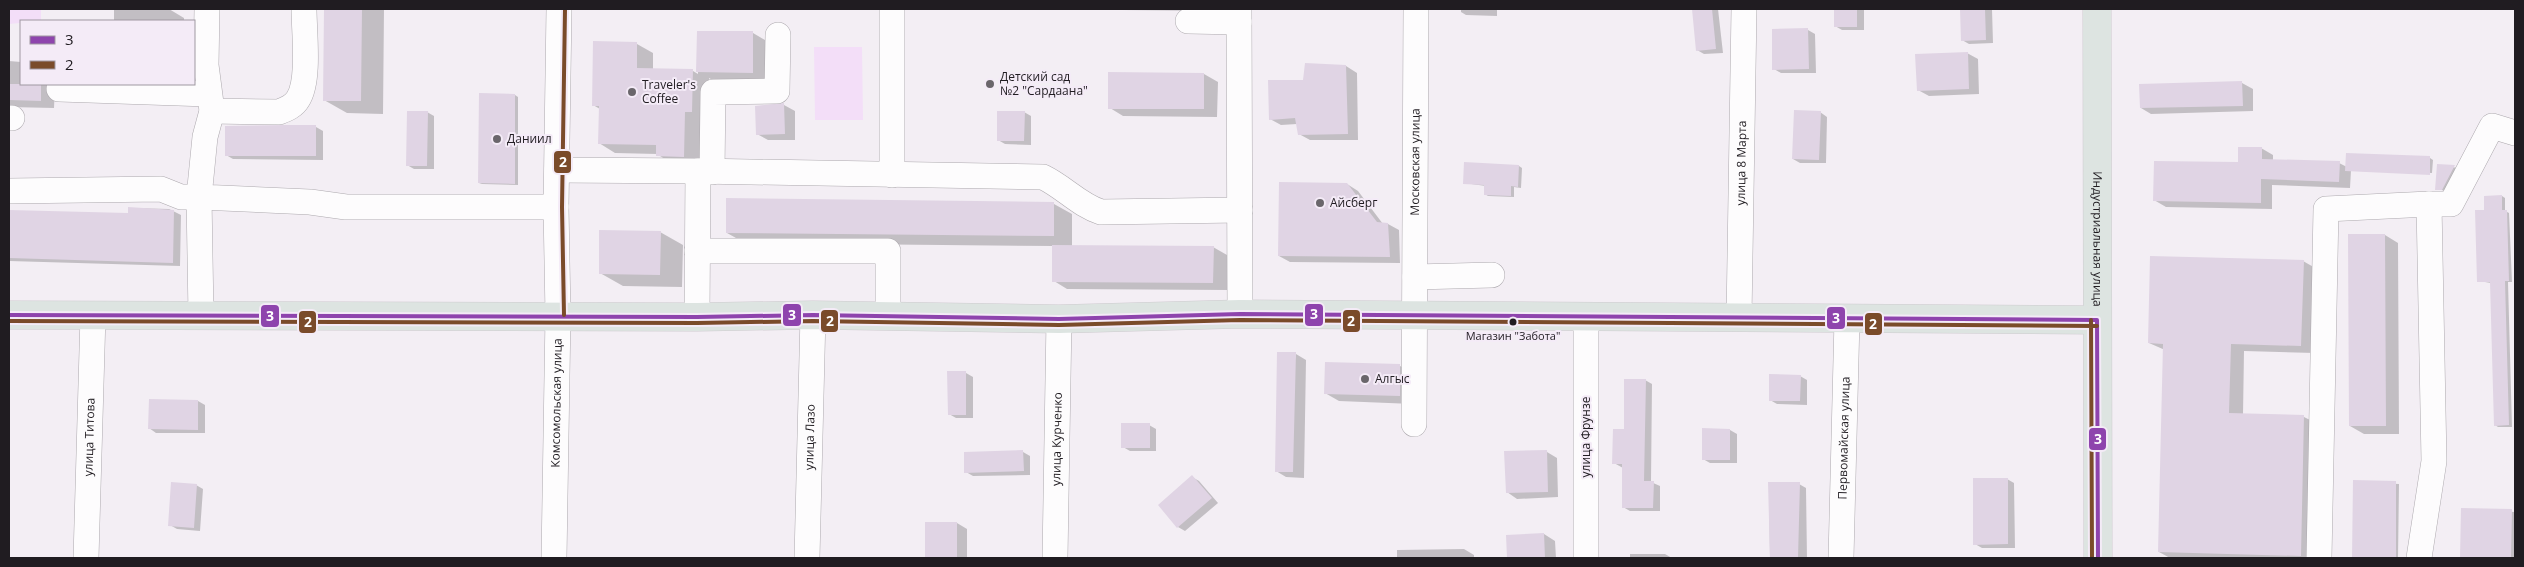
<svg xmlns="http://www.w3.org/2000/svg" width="2524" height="567" viewBox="0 0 2524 567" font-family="'Open Sans',sans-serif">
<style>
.green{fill:#f3def8}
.shadow{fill:#0003}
.building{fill:#e0d4e4}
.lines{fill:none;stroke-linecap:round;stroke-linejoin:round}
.minor-casing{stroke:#ada9ae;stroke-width:26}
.major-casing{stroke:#cecbcf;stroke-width:29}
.minor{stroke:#fdfcfd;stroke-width:25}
.major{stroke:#dde4e1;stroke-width:28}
.bus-1-casing{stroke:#f4ebf7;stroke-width:8}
.bus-2-casing{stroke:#f4ebf7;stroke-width:8}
.bus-1{stroke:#8e44ad;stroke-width:4}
.bus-2{stroke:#7a4b2a;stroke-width:4}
.poi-dot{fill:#6a666b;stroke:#f4ebf7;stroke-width:2}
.bus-dot{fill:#201c21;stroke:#f4ebf7;stroke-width:2}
.labels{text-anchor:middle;stroke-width:4;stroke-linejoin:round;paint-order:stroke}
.bus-label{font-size:11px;fill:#201c21;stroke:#f4ebf7}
.poi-label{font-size:12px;fill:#201c21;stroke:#f4ebf7;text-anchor:start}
.street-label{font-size:12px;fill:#201c21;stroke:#f4ebf7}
.line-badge{stroke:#f4ebf7;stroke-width:2}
.badge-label{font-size:14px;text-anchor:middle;font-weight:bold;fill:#fff}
</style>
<rect width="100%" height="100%" fill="#f3eef4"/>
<!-- green -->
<path class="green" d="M9 9H41V21L9 24Z
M814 47H862L863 120H815Z"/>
<!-- shadow -->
<path class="shadow" d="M114 9H169L184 18V21H114Z
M325 9H384L383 114 347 113 324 100Z
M1118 9H1218V11L1121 10Z
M1461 9H1497V16L1466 15 1461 12Z
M1693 9H1718L1723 53 1704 54 1697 50Z
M1836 9H1864V30H1842L1835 26Z
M1961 9H1992L1993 43 1969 44 1962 40Z
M1808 30 1815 34 1816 73H1781L1774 69Z
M698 32 753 33 775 46V85L720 84 709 78 708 121 700 165H674L657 154 615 153 599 143 600 109 593 105 637 44 653 53V70L693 71 698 74Z
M1967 53 1978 59 1979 94 1929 96 1918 90Z
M9 61 21 62V84H55L54 108 9 107Z
M1346 66 1357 73 1358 140H1310L1299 134 1297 124 1281 125 1270 119 1304 81Z
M1204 74 1218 82 1217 117 1123 116 1110 108Z
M2242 83 2253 89V111L2151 114 2141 108 2140 85Z
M515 95 518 97V185L482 184 479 183Z
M784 105 795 111V140H768L757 134Z
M427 112 434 116V169H414L407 165Z
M1024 112 1031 116V145L1005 144 998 140Z
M1820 112 1827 117 1826 163H1800L1793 159Z
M226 127H316L323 131V160L233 159 226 155Z
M2261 148 2273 155V160L2339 163 2347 167 2430 158 2433 160 2432 173 2351 170 2350 188 2272 185V209L2166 207 2154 200 2239 163Z
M2438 165 2458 168 2446 191 2437 189Z
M1519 166 1522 168 1521 188 1514 187V197L1488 196 1485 194 1486 186 1464 183Z
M1347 184 1358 191 1383 224H1388L1399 230 1400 263 1290 262 1279 256Z
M2502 196 2505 198V211L2509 213 2512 282H2508L2512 427H2498L2495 425 2491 283 2479 281Z
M1054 204 1072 214V246L1213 247 1227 255V290L1067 289 1054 281V246L745 243 727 233Z
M130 208 169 209 181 215 180 266 9 261V211L129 215Z
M660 232 683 245 682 287 623 286 600 273Z
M2385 235 2398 243 2399 434H2364L2350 426Z
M2303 261 2317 269 2315 353 2244 351 2243 415 2304 417 2318 424 2314 558H2170L2159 552 2165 350 2149 343Z
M1296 354 1306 360 1304 478 1286 477 1276 471Z
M1400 366 1413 373V404L1339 401 1325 393Z
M966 373 973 377V418H956L949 414Z
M1800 376 1807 380V405L1777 404 1770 400Z
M1645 380 1652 384 1651 482 1660 486V511H1630L1623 507V468L1614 463Z
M198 401 205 405V433H156L149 428Z
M1149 425 1156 429V451H1130L1123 447Z
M1703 430H1730L1737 434V463H1710L1703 459Z
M1023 452 1030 456V475L973 476 966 472Z
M1547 452 1557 458 1558 497 1517 499 1507 492Z
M1192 477 1199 481 1218 503 1185 531 1178 527Z
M2007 479 2014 483 2015 548H1982L1975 544Z
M2354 482 2399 484 2398 558H2354Z
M1769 483 1799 484 1806 488 1807 558H1770Z
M196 485 203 489 200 531 177 529 170 525Z
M2462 509 2515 512 2514 558H2461Z
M927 523H957L967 529V558H926Z
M1544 534 1555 541 1556 558H1509L1508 536Z
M1464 549 1474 555V558H1397V550Z
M1630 554H1665L1672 558H1630Z"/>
<!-- building -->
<path class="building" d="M324 9H362L361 101H323Z
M1692 9H1712L1716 49 1696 51Z
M1834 9H1857V27H1834Z
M1960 9H1985L1986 40 1961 41Z
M1808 28 1809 69 1772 70V29Z
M697 31H753V73L696 72Z
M593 41 637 42V68L693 69 692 112H685L684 157 656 156V145L598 144 599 106H592Z
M1968 52 1969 89 1917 91 1915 54Z
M1305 63 1346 65 1348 134 1298 135 1295 118 1269 120 1268 80H1303Z
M1108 72 1204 73V109H1108Z
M2242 81 2243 106 2140 108 2139 84Z
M9 84H41V101L9 100Z
M479 93 515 94V184L478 183Z
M784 103 785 134 756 135 755 106Z
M1794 110 1821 111 1819 160 1792 159Z
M407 111H428L427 166H406Z
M997 111H1025L1024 141H997Z
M285 125H316V156H225V126Z
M2238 147H2262V159L2340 161 2339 182 2261 179V203L2153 201 2154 161 2238 162Z
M2346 153 2430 156V175L2345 171Z
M1464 162 1519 165 1518 187 1511 186V196L1484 195V185L1463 184Z
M2437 164 2455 165 2442 190H2435Z
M1279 182 1347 183 1377 222 1388 223 1390 257 1278 256Z
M2502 195V210H2507L2509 281H2505L2509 425 2494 426 2490 282H2477L2475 210H2484V196Z
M726 198 1054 202V236L726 233Z
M128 207 174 210 173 263 9 258V210L128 213Z
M599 230 661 231 660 275 599 274Z
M2348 234H2385L2386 426H2349Z
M1052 245 1214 246 1213 283 1052 282Z
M2150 256 2304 260 2301 346 2231 344 2229 413 2304 415 2301 556 2158 552 2163 344 2148 343Z
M1277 352H1296L1293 472H1275Z
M1325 362 1400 364V396L1324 394Z
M947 371H966V415H948Z
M1769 374 1801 375 1800 401H1769Z
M1624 379H1646L1644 481H1654L1653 508H1622V464H1612L1613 429H1624Z
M149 399 198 400V430L148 429Z
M1121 423H1150V448H1121Z
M1702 428 1730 429V460H1702Z
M1023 450 1024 471 964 473V452Z
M1547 450 1548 492 1506 493 1504 451Z
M1192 475 1212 498 1177 528 1158 505Z
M1973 478H2008V544L1973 545Z
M2353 480 2396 481V558H2352Z
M171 482 197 484 194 528 168 526Z
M1768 482H1800L1798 558H1770Z
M2461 508 2512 509 2511 558H2460Z
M925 522H957V558H925Z
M1544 533 1545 558H1507L1506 535Z"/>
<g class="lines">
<defs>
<g id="minor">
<path d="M207 9 206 65 212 111 205 137 199 197 310 202 346 207H556"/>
<path d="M1239 9 1240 314"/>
<path d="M1188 21 1239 22"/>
<path d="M59 89 208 94"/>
<path d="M212 111 279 112C287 109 294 106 298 99 310 81 304 31 304 9"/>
<path d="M9 118H12"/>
<path d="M557 170 698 171"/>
<path d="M712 172 713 92 777 91 778 35"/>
<path d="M892 175V9"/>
<path d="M9 191 161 189 181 197H199L201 315"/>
<path d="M2429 204H2451L2492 126 2515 133"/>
<path d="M697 251H888V316"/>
<path d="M1415 277 1492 275"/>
<path d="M697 317 698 171 1043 177C1064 187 1079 205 1101 212L1240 210"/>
<path id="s1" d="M1739 318 1744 9"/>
<path id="s2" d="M1414 424 1416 9"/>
<path id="s3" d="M86 558 93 315"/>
<path id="s4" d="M554 558 558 315 556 207 559 9"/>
<path id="s5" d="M807 558 813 315"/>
<path id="s6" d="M1055 558 1059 319"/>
<path d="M1586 558V317"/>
<path id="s7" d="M1841 558 1847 319"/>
<path d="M2319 558 2326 209 2429 204 2434 461 2419 558"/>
</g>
<g id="major">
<path id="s8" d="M2097 9 2098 558"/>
<path d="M9 315 697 317 813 315 1059 319 1240 314 2097 320"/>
</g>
</defs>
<!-- minor casing -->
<use href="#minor" class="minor-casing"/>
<!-- major casing -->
<use href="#major" class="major-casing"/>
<!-- minor -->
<use href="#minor" class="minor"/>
<!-- major -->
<use href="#major" class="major"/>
<defs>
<path id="bus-1" d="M9 315 697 317 813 315 1059 319 1240 314 2097 320
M2097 320 2098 558"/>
<path id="bus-2" d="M564 315 562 207 565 9
M2091 320 2092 558
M9 321 697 323 813 321 1059 325 1240 320 2097 326"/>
</defs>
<!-- bus-1 casing -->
<use href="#bus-1" class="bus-1-casing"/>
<!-- bus-2 casing -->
<use href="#bus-2" class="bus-2-casing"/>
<!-- bus-1 -->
<use href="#bus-1" class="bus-1"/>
<!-- bus-2 -->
<use href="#bus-2" class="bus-2"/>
</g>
<!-- markers -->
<g class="poi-dot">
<circle cx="990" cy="84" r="5"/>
<circle cx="632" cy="92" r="5"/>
<circle cx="497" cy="139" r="5"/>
<circle cx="1320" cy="203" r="5"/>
<circle cx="1365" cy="379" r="5"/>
</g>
<circle class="bus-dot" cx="1513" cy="322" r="4.5"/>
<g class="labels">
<!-- bus labels -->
<g class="bus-label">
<text x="1513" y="340">Магазин "Забота"</text>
</g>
<!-- poi labels -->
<g class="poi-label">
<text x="1000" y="81">Детский сад<tspan x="1000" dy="14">№2 "Сардаана"</tspan></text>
<text x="642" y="89">Traveler's<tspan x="642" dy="14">Coffee</tspan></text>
<text x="507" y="143">Даниил</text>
<text x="1330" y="207">Айсберг</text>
<text x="1375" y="383">Алгыс</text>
</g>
<!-- street labels -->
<g class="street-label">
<text dy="4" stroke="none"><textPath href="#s2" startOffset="262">Московская улица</textPath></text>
<text dy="4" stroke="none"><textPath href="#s1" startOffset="155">улица 8 Марта</textPath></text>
<text dy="4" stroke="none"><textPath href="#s8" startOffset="230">Индустриальная улица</textPath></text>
<text dy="4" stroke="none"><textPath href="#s4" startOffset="155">Комсомольская улица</textPath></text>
<text dy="4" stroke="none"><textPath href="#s3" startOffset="121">улица Титова</textPath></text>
<text dy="4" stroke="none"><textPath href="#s5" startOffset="121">улица Лазо</textPath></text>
<text transform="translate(1586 437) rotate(-90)" y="4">улица Фрунзе</text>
<text dy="4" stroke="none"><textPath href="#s7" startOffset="120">Первомайская улица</textPath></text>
<text dy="4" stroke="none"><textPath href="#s6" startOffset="119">улица Курченко</textPath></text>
</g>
</g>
<g class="line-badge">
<rect x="553" y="150" width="19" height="24" rx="5" fill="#7a4b2a"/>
<rect x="1304" y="303" width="20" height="24" rx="5" fill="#8e44ad"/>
<rect x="782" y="303" width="20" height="24" rx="5" fill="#8e44ad"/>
<rect x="260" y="304" width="20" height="24" rx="5" fill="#8e44ad"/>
<rect x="1826" y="306" width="20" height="24" rx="5" fill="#8e44ad"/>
<rect x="1342" y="309" width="19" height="24" rx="5" fill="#7a4b2a"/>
<rect x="820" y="309" width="19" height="24" rx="5" fill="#7a4b2a"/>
<rect x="298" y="310" width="19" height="24" rx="5" fill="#7a4b2a"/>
<rect x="1864" y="312" width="19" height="24" rx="5" fill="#7a4b2a"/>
<rect x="2088" y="427" width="19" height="24" rx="5" fill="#8e44ad"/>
</g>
<g class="badge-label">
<text x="563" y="167">2</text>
<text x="1314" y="319">3</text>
<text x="792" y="320">3</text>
<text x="270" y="321">3</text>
<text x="1836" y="323">3</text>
<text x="1351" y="326">2</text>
<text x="830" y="326">2</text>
<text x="308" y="327">2</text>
<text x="1873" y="329">2</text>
<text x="2098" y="444">3</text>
</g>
<!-- border -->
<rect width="2524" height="567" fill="none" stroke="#201c21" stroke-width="20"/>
<!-- legend -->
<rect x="20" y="20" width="175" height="65" fill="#f4ebf7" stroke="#9f98a1"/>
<rect x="30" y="36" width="25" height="8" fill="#8e44ad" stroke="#9f98a1"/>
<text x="65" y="45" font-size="15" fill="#201c21">3</text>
<rect x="30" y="61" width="25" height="8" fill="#7a4b2a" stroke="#9f98a1"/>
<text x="65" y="70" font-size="15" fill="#201c21">2</text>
</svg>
